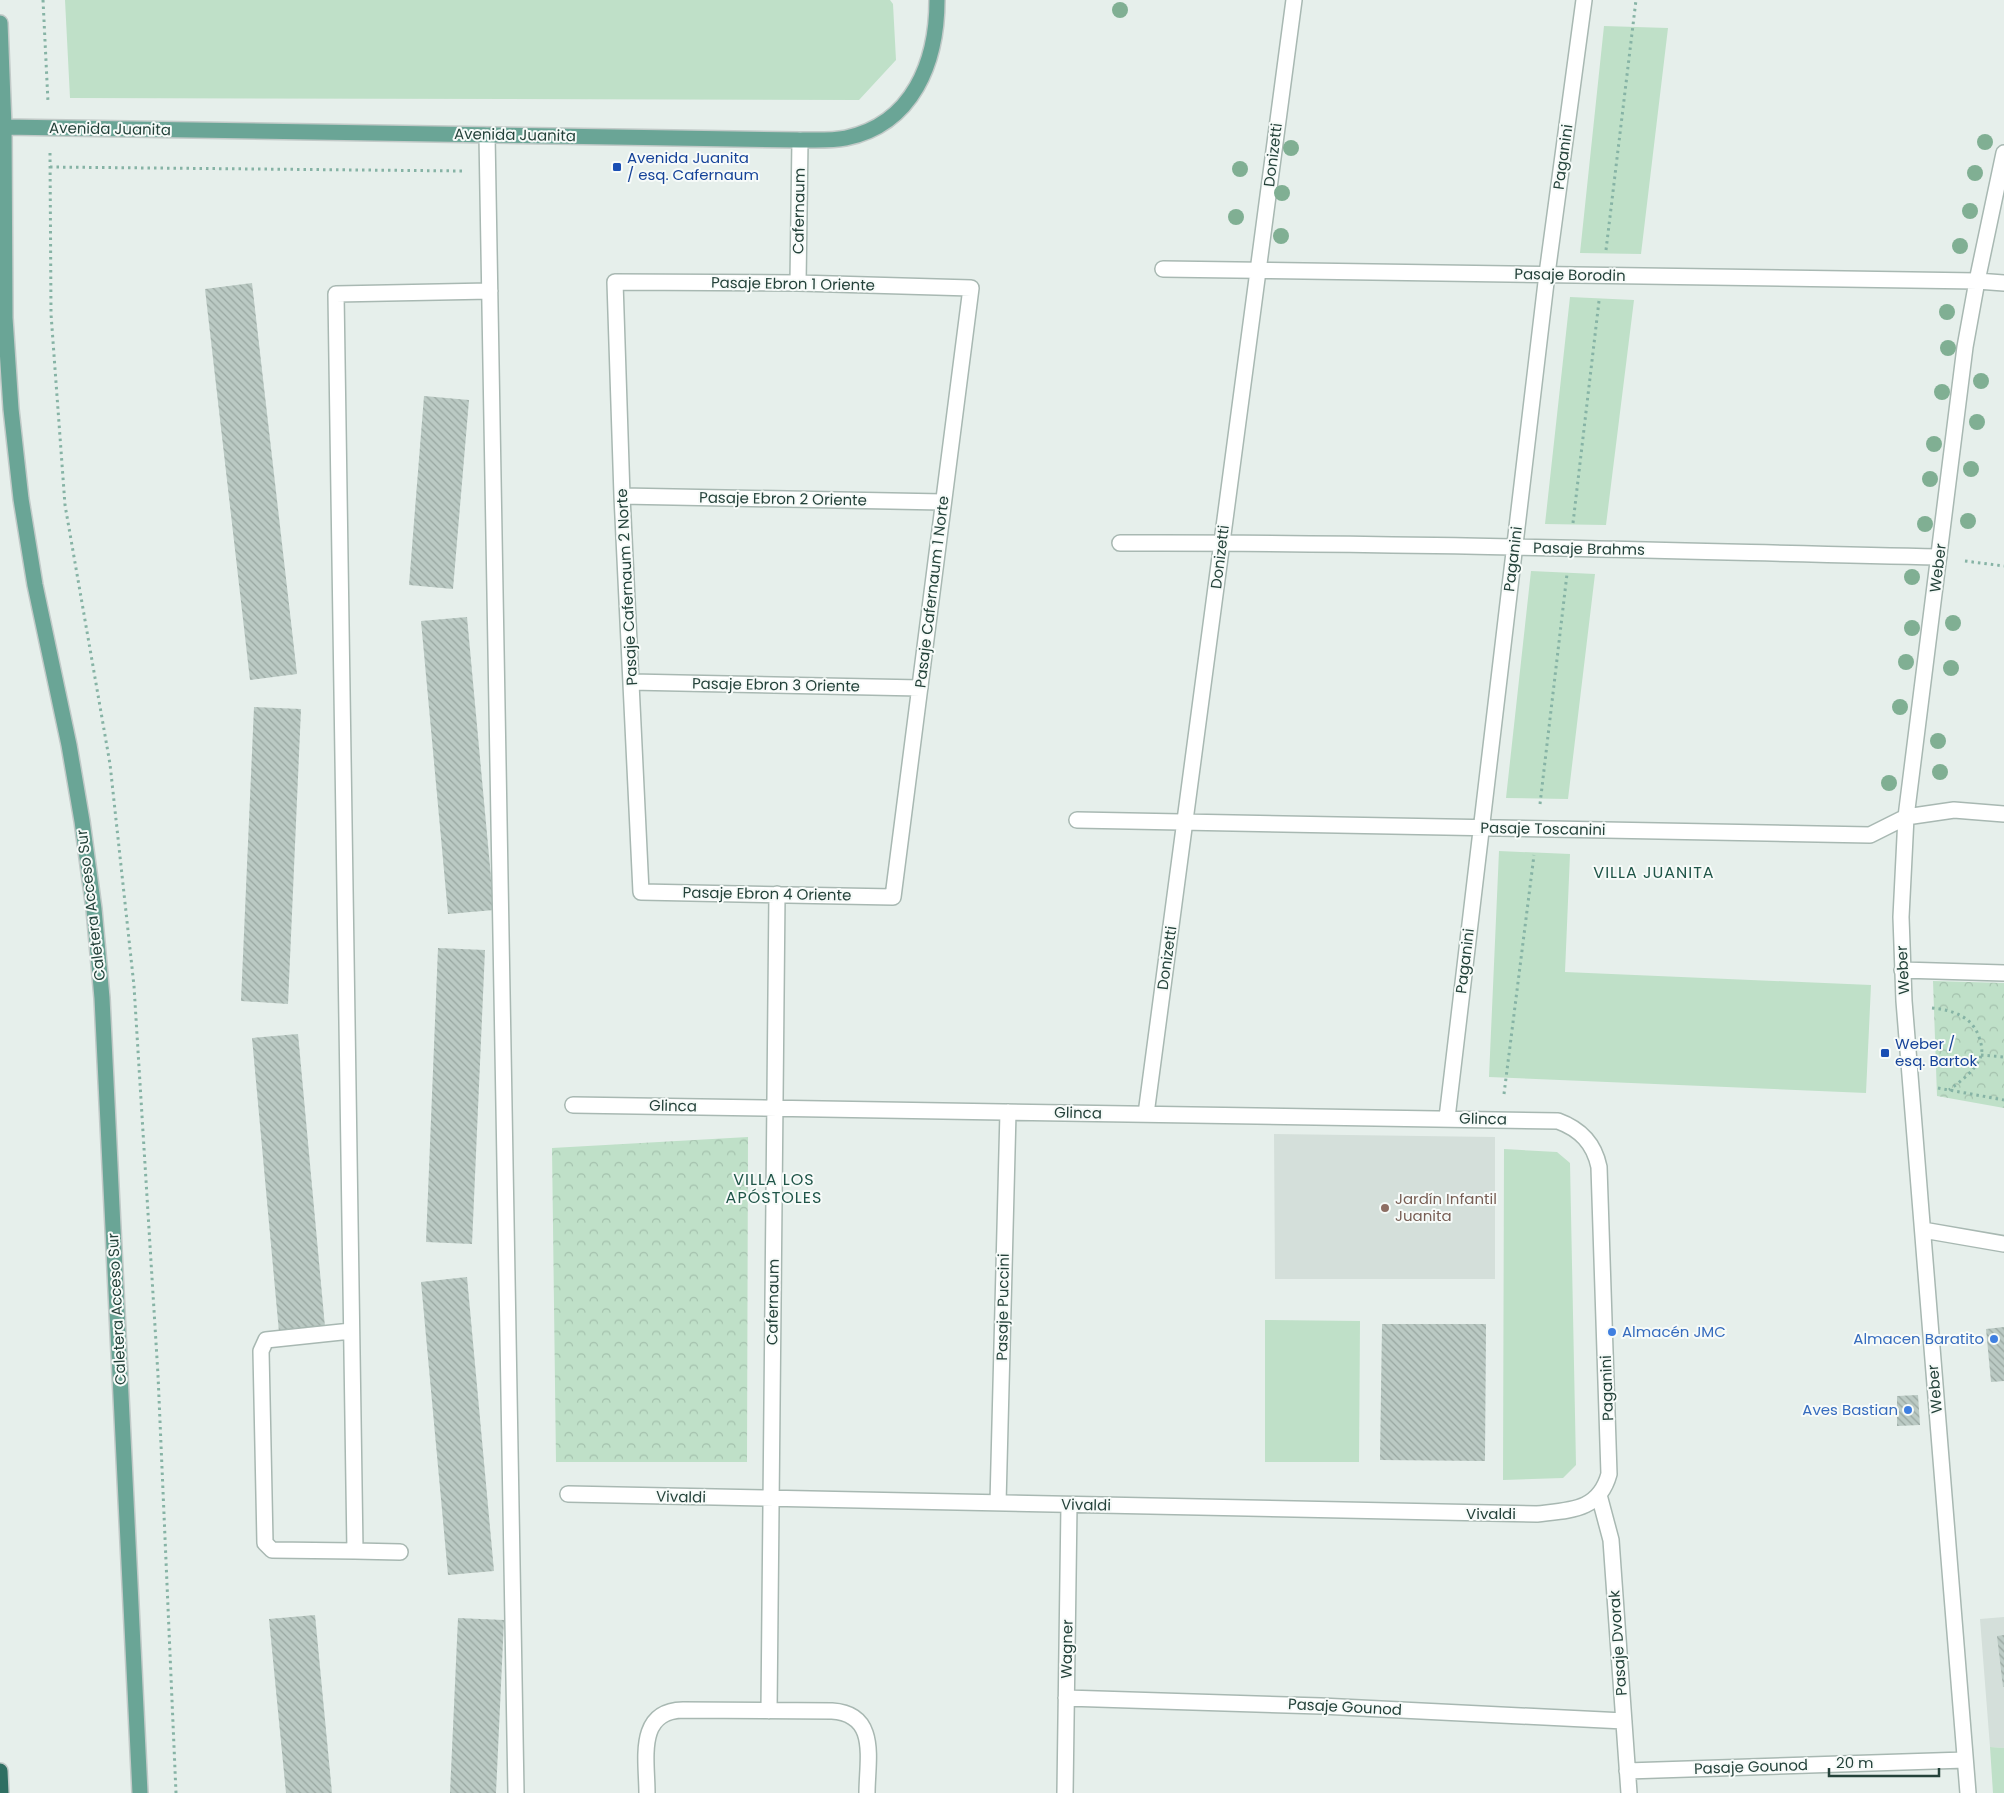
<svg xmlns="http://www.w3.org/2000/svg" width="2004" height="1793" viewBox="0 0 2004 1793" font-family="Poppins,sans-serif">
<style>
.built{fill:#d4dfda}
.green{fill:#bfe0c8}
.forest{fill:url(#forest-crowns)}
.building{fill:url(#building-back-hatch)}
.lines{fill:none;stroke-linecap:round;stroke-linejoin:round}
.minor-casing{stroke:#a8b8b2;stroke-width:18}
.major-casing{stroke:#c2cac8;stroke-width:18}
.highway-casing{stroke:#c2cac8;stroke-width:18}
.path{stroke:#86b3a5;stroke-width:3;stroke-dasharray:2.5 4;stroke-linecap:butt}
.minor{stroke:#fff;stroke-width:15}
.major{stroke:#6aa596;stroke-width:15}
.highway{stroke:#2f6f62;stroke-width:15}
.tree{fill:#80af93}
.transit-dot{fill:#1a4fb4;stroke:#f7fbf9;stroke-width:2}
.education-dot{fill:#8d6e63;stroke:#f7fbf9;stroke-width:2}
.shop-dot{fill:#3f7fe0;stroke:#f7fbf9;stroke-width:2}
.labels{text-anchor:middle;stroke-width:4;stroke-linejoin:round;paint-order:stroke}
.street-label{font-size:15px;fill:#24423a;stroke:#f7fbf9}
.transit-label{font-size:15px;fill:#164399;stroke:#f7fbf9;text-anchor:start}
.education-label{font-size:15px;fill:#785e54;stroke:#f7fbf9;text-anchor:start}
.shop-label{font-size:15px;fill:#366cbe;stroke:#f7fbf9;text-anchor:end}
.neighbourhood-label{font-size:16px;letter-spacing:1px;fill:#1f5548;stroke:#f7fbf9}
</style>
<defs>
<pattern id="forest-crowns" width="20" height="18" patternUnits="userSpaceOnUse" patternTransform="scale(1.25)"><rect width="20" height="18" fill="#bfe0c8"/><path d="M2 6a3 3 0 1 1 6 0M12 15a3 3 0 1 1 6 0" fill="none" stroke="#a4c1ad"/></pattern>
<pattern id="building-back-hatch" width="6" height="6" patternUnits="userSpaceOnUse" patternTransform="scale(1.25)"><rect width="6" height="6" fill="#bbcac4"/><path d="M-1 5l2 2M0 0l6 6M5-1l2 2" fill="none" stroke="#98a6a0"/></pattern>
</defs>
<rect width="100%" height="100%" fill="#e6efeb"/>
<!-- built -->
<path class="built" d="M1274 1134 1495 1137V1279H1275Z
M2004 1617V1748L1990 1747 1980 1619Z"/>
<!-- green -->
<path class="green" d="M65 0H890L893 4 896 60 859 100 70 98Z
M1604 26 1668 28 1641 254 1580 253Z
M1570 297 1634 300 1606 525 1545 524Z
M1531 571 1595 574 1568 799 1506 798Z
M1499 851 1570 854 1565 972 1871 985 1866 1093 1489 1077Z
M1504 1149 1557 1152 1570 1163 1576 1465 1563 1478 1503 1480Z
M1265 1320 1360 1321 1359 1462H1265Z
M1990 1747 2004 1748V1793H1993Z"/>
<!-- forest -->
<path class="forest" d="M1933 981 2004 983V1108L1937 1096Z
M748 1137 747 1462H556L552 1148Z"/>
<!-- building -->
<path class="building" d="M252 283 297 674 250 680 205 289Z
M424 396 469 400 453 589 409 585Z
M467 617 494 910 448 914 421 621Z
M254 707 301 709 288 1004 241 1001Z
M438 948 485 950 472 1244 426 1242Z
M298 1034 325 1327 279 1332 252 1038Z
M467 1277 494 1571 448 1575 421 1282Z
M1382 1324H1486L1485 1461 1380 1460Z
M2004 1327V1381L1991 1382 1986 1329Z
M1918 1395 1920 1425 1897 1426V1396Z
M315 1615 332 1793H286L269 1619Z
M458 1618 504 1620 496 1793H450Z
M2004 1635V1687H2003L1997 1636Z"/>
<g class="lines">
<defs>
<path id="minor" d="M487 135 516 1793
M1163 269 1977 281 2004 283
M615 282 798 283 971 288 893 897 641 892 622 496Z
M798 283 800 140
M622 496 943 502
M1120 543C1393 542 1666 551 1939 557
M631 682 920 688
M1077 820 1870 835 1906 817 1954 810 2004 814
M1902 970 2004 973
M1146 1114 1294 0
M1447 1118 1547 274 1584 0
M1923 1230 2004 1244
M351 1331 266 1340 261 1351 265 1543 272 1550 355 1551
M568 1494 1537 1514C1570 1510 1599 1511 1609 1474L1599 1167C1594 1143 1580 1129 1558 1121L573 1105
M1599 1495 1611 1540 1629 1793
M998 1503 1008 1112
M400 1552 355 1551 336 294 490 291
M1066 1698 1321 1706 1624 1721
M769 1711 777 894
M1627 1771 1965 1760
M647 1793C647 1760 636 1711 683 1710L832 1711C879 1714 867 1760 867 1793
M1065 1793 1069 1505
M1968 1793 1904 1001 1901 917 1906 817 1965 347 1977 281 2004 153"/>
<path id="major" d="M0 23 4 127 5 318 11 409 21 499 35 585 69 745 82 821 94 909 102 998 140 1793
M4 127 800 140C815 140 831 141 846 138 913 124 937 62 937 0"/>
<path id="highway" d="M0 1771 1 1793"/>
</defs>
<!-- minor casing -->
<use href="#minor" class="minor-casing"/>
<!-- major casing -->
<use href="#major" class="major-casing"/>
<!-- highway casing -->
<use href="#highway" class="highway-casing"/>
<!-- path -->
<path class="path" d="M43 0 48 102
M50 153 51 314 65 505 110 764 134 986 158 1375 176 1793
M50 167 462 171
M1606 250 1636 0
M1573 523 1599 301
M1965 561 2004 566
M1540 804 1567 574
M1932 1008C1952 1010 1972 1016 1979 1037 1981 1043 1983 1049 1981 1056 1975 1071 1961 1081 1949 1090
M1981 1055 2004 1057
M1938 1088 2004 1100
M1504 1094 1534 855"/>
<!-- minor -->
<use href="#minor" class="minor"/>
<!-- major -->
<use href="#major" class="major"/>
<!-- highway -->
<use href="#highway" class="highway"/>
</g>
<!-- trees -->
<g class="tree">
<circle cx="1120" cy="10" r="8"/>
<circle cx="1985" cy="142" r="8"/>
<circle cx="1291" cy="148" r="8"/>
<circle cx="1240" cy="169" r="8"/>
<circle cx="1975" cy="173" r="8"/>
<circle cx="1282" cy="193" r="8"/>
<circle cx="1970" cy="211" r="8"/>
<circle cx="1236" cy="217" r="8"/>
<circle cx="1281" cy="236" r="8"/>
<circle cx="1960" cy="246" r="8"/>
<circle cx="1947" cy="312" r="8"/>
<circle cx="1948" cy="348" r="8"/>
<circle cx="1981" cy="381" r="8"/>
<circle cx="1942" cy="392" r="8"/>
<circle cx="1977" cy="422" r="8"/>
<circle cx="1934" cy="444" r="8"/>
<circle cx="1971" cy="469" r="8"/>
<circle cx="1930" cy="479" r="8"/>
<circle cx="1968" cy="521" r="8"/>
<circle cx="1925" cy="524" r="8"/>
<circle cx="1912" cy="577" r="8"/>
<circle cx="1953" cy="623" r="8"/>
<circle cx="1912" cy="628" r="8"/>
<circle cx="1906" cy="662" r="8"/>
<circle cx="1951" cy="668" r="8"/>
<circle cx="1900" cy="707" r="8"/>
<circle cx="1938" cy="741" r="8"/>
<circle cx="1940" cy="772" r="8"/>
<circle cx="1889" cy="783" r="8"/>
</g>
<!-- markers -->
<g class="transit-dot">
<rect x="612" y="162" width="10" height="10" rx="2.5"/>
<rect x="1880" y="1048" width="10" height="10" rx="2.5"/>
</g>
<circle class="education-dot" cx="1385" cy="1208" r="5"/>
<g class="shop-dot">
<circle cx="1612" cy="1332" r="5"/>
<circle cx="1994" cy="1339" r="5"/>
<circle cx="1908" cy="1410" r="5"/>
</g>
<g class="labels">
<!-- street labels -->
<g class="street-label">
<text transform="translate(110 129) rotate(1)" y="5">Avenida Juanita</text>
<text transform="translate(515 135) rotate(1)" y="5">Avenida Juanita</text>
<text transform="translate(1273 155) rotate(-83)" y="5">Donizetti</text>
<text transform="translate(1563 157) rotate(-82)" y="5">Paganini</text>
<text transform="translate(799 211) rotate(-89)" y="5">Cafernaum</text>
<text transform="translate(1570 275) rotate(1)" y="5">Pasaje Borodin</text>
<text transform="translate(793 284) rotate(1)" y="5">Pasaje Ebron 1 Oriente</text>
<text transform="translate(783 499) rotate(1)" y="5">Pasaje Ebron 2 Oriente</text>
<text transform="translate(1589 549) rotate(1)" y="5">Pasaje Brahms</text>
<text transform="translate(1220 557) rotate(-83)" y="5">Donizetti</text>
<text transform="translate(1513 559) rotate(-83)" y="5">Paganini</text>
<text transform="translate(1938 568) rotate(-83)" y="5">Weber</text>
<text transform="translate(627 587) rotate(-93)" y="5">Pasaje Cafernaum 2 Norte</text>
<text transform="translate(932 592) rotate(-83)" y="5">Pasaje Cafernaum 1 Norte</text>
<text transform="translate(776 685) rotate(1)" y="5">Pasaje Ebron 3 Oriente</text>
<text transform="translate(1543 829) rotate(1)" y="5">Pasaje Toscanini</text>
<text transform="translate(767 894) rotate(1)" y="5">Pasaje Ebron 4 Oriente</text>
<text transform="translate(91 905) rotate(-97)" y="5">Caletera Acceso Sur</text>
<text transform="translate(1167 958) rotate(-82)" y="5">Donizetti</text>
<text transform="translate(1465 961) rotate(-83)" y="5">Paganini</text>
<text transform="translate(1903 970) rotate(-93)" y="5">Weber</text>
<text transform="translate(673 1106) rotate(1)" y="5">Glinca</text>
<text transform="translate(1078 1113) rotate(1)" y="5">Glinca</text>
<text transform="translate(1483 1119) rotate(1)" y="5">Glinca</text>
<text transform="translate(773 1302) rotate(-89)" y="5">Cafernaum</text>
<text transform="translate(1003 1307) rotate(-89)" y="5">Pasaje Puccini</text>
<text transform="translate(117 1309) rotate(-93)" y="5">Caletera Acceso Sur</text>
<text transform="translate(1607 1388) rotate(-92)" y="5">Paganini</text>
<text transform="translate(1935 1389) rotate(-95)" y="5">Weber</text>
<text transform="translate(681 1497) rotate(1)" y="5">Vivaldi</text>
<text transform="translate(1086 1505) rotate(1)" y="5">Vivaldi</text>
<text x="1491" y="1519">Vivaldi</text>
<text transform="translate(1618 1643) rotate(-94)" y="5">Pasaje Dvorak</text>
<text transform="translate(1067 1649) rotate(-89)" y="5">Wagner</text>
<text transform="translate(1345 1707) rotate(3)" y="5">Pasaje Gounod</text>
<text transform="translate(1751 1767) rotate(-2)" y="5">Pasaje Gounod</text>
</g>
<!-- transit labels -->
<g class="transit-label">
<text x="627" y="163">Avenida Juanita<tspan x="627" dy="17">/ esq. Cafernaum</tspan></text>
<text x="1895" y="1049">Weber /<tspan x="1895" dy="17">esq. Bartok</tspan></text>
</g>
<!-- education labels -->
<g class="education-label">
<text x="1395" y="1204">Jardín Infantil<tspan x="1395" dy="17">Juanita</tspan></text>
</g>
<!-- shop labels -->
<g class="shop-label">
<text x="1622" y="1337" text-anchor="start">Almacén JMC</text>
<text x="1984" y="1344">Almacen Baratito</text>
<text x="1898" y="1415">Aves Bastian</text>
</g>
<!-- neighbourhood labels -->
<g class="neighbourhood-label">
<text x="1654" y="878">VILLA JUANITA</text>
<text x="774" y="1185">VILLA LOS<tspan x="774" dy="18">APÓSTOLES</tspan></text>
</g>
</g>
<!-- scale -->
<path d="M1829 1768v8h110v-8" fill="none" stroke="#24423a" stroke-width="2.5"/>
<text x="1836" y="1768" font-size="15" fill="#24423a" stroke="#f7fbf9" stroke-width="4" paint-order="stroke">20 m</text>
</svg>
